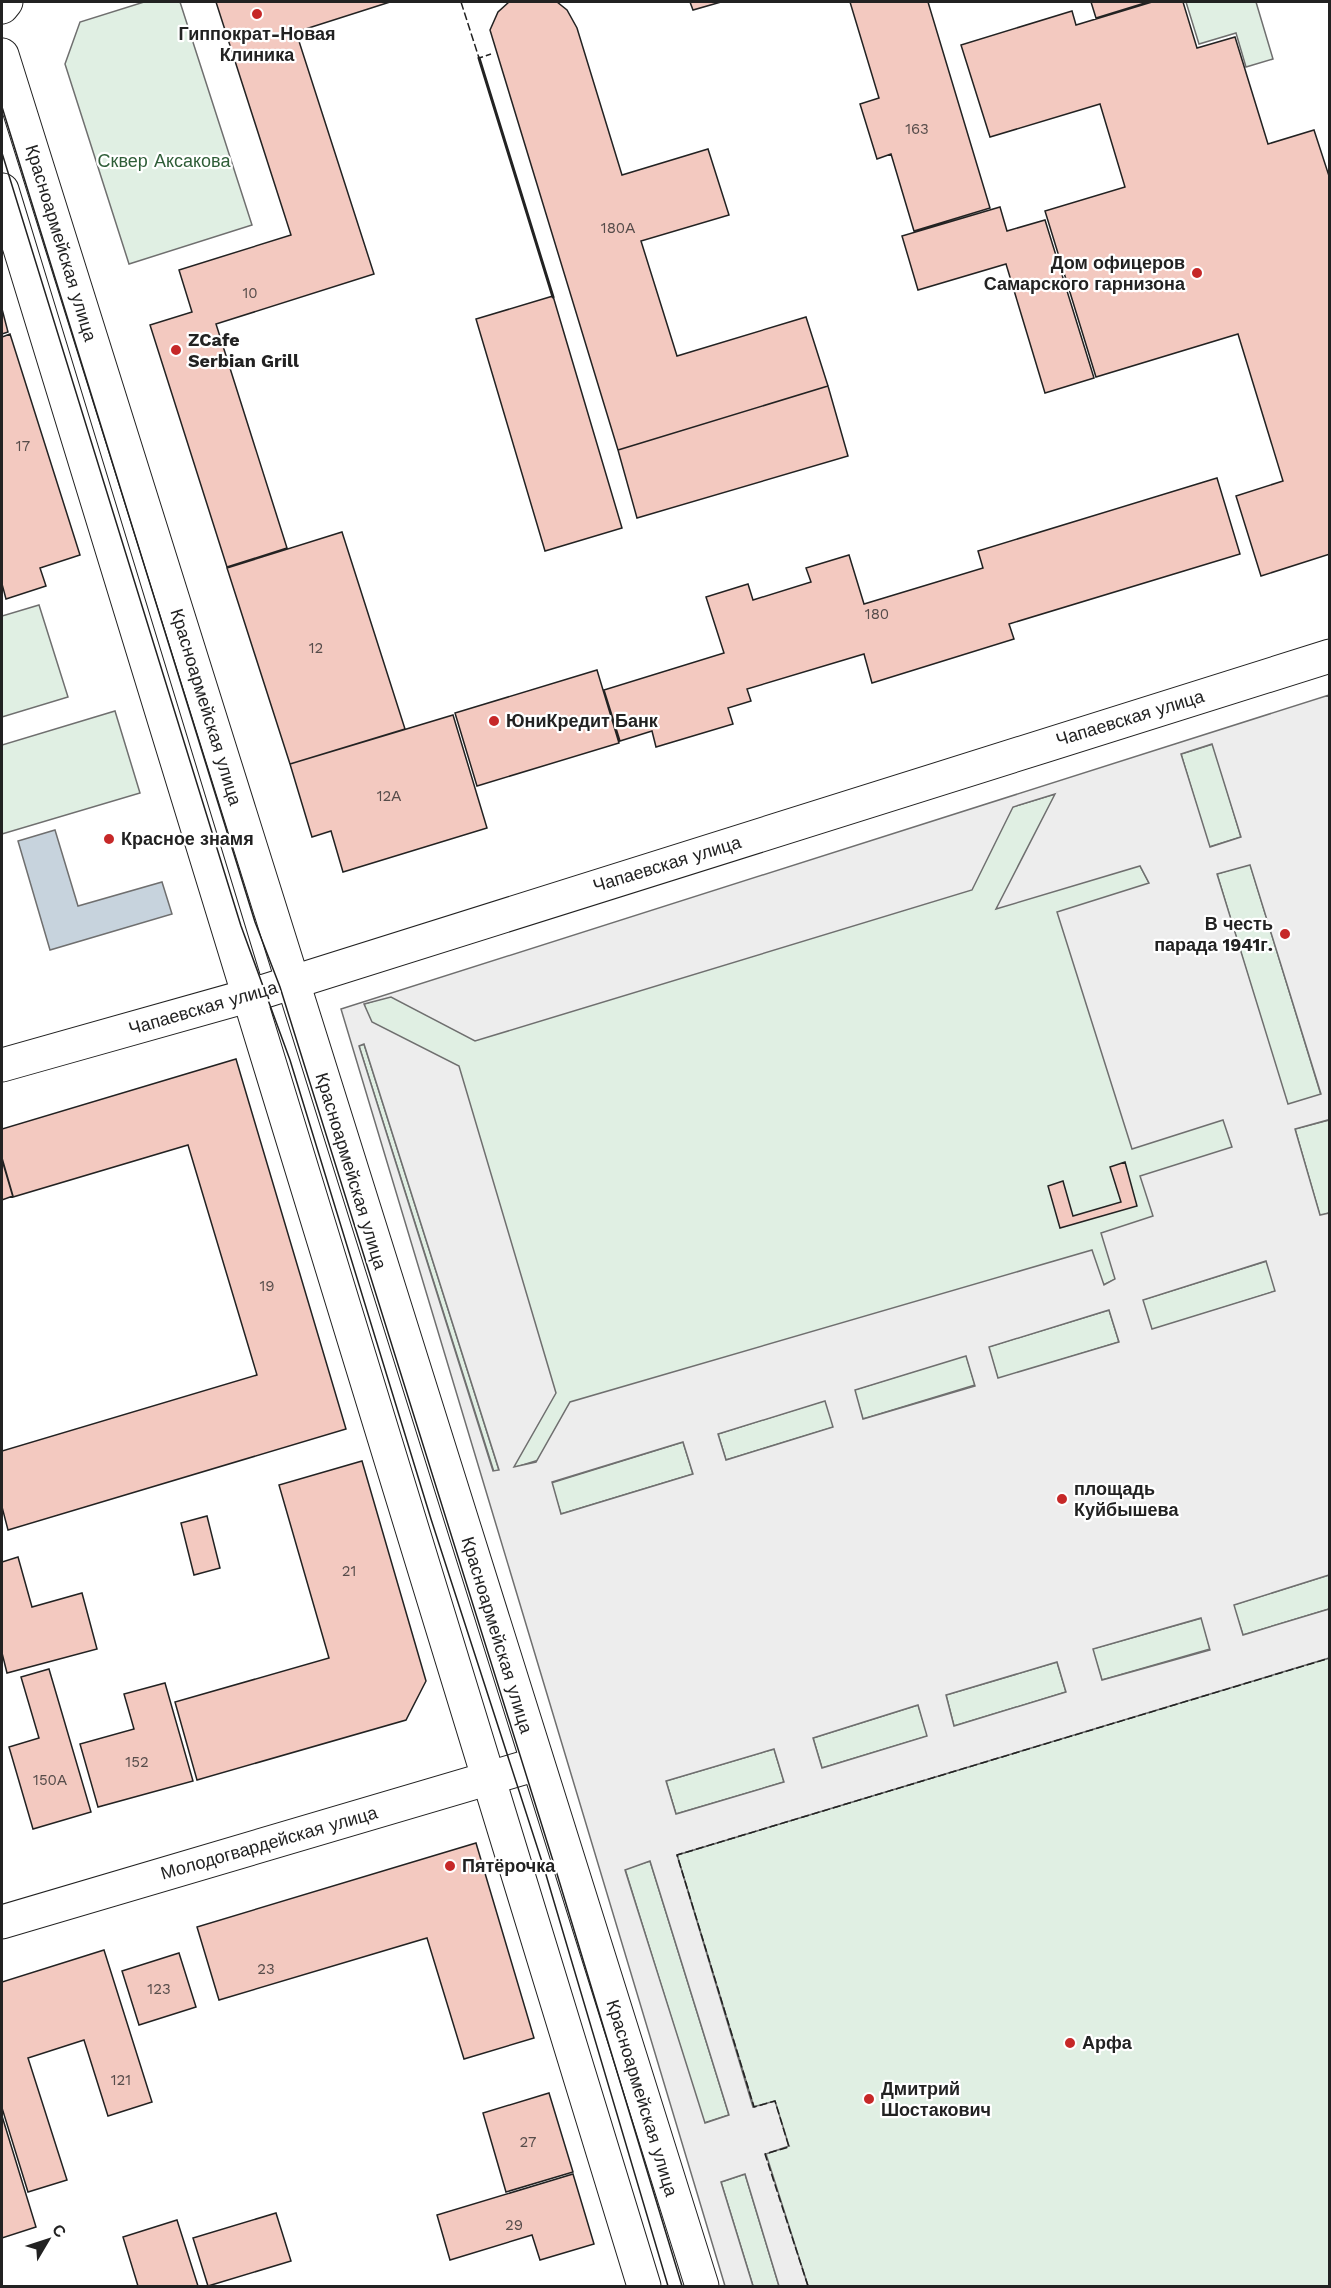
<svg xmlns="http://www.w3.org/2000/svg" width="1331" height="2288" viewBox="0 0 1331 2288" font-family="'Work Sans',sans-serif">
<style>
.green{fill:#e0efe3;stroke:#6f6f6f;stroke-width:1.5}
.parking{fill:#ededed;stroke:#6f6f6f;stroke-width:1.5;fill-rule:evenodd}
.water{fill:#c7d3dd;stroke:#6f6f6f;stroke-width:1.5}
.building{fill:#f3c9c0;stroke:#222;stroke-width:1.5}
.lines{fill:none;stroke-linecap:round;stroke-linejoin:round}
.street-casing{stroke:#222;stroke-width:35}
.secondary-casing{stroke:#222;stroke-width:35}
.street{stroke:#fff;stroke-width:33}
.secondary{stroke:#fff;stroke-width:33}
.tram{stroke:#222;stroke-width:1.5}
.fence{stroke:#222;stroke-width:1.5;stroke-dasharray:8 3;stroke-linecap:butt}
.wall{stroke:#222;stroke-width:3}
.poi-dot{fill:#c62828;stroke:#fff;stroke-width:2}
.labels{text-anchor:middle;stroke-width:4.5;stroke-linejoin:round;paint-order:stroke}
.number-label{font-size:15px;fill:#564c4a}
.poi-label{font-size:18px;font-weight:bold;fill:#222;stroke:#fff;text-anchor:start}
.park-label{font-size:18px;fill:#2f5e38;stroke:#fff}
.street-label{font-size:18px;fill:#222;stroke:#fff}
</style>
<rect width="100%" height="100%" fill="#fff"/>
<!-- green -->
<path class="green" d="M144 2H180L252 225 129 264 65 64 80 22Z
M1186 2H1256L1273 59 1246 67 1236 33 1199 44Z
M39 605 68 697 2 717V616Z
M115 711 140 793 2 834V745Z
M1213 744 1241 837 1209 847 1181 754Z
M1055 794 1140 866 1149 883 1233 1148 1116 1279 1103 1285 513 1468 364 1004Z
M1250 864 1321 1095 1287 1105 1217 874Z
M364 1044 499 1470 494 1472 359 1046Z
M1329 1120V1213L1320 1216 1295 1129Z
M1267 1261 1276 1291 1152 1330 1142 1300Z
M1109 1310 1119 1342 998 1379 988 1347Z
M966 1355 975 1385 863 1419 854 1390Z
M826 1400 834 1427 726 1460 718 1434Z
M683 1442 693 1474 561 1514 551 1483Z
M1329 1575V1609L1243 1635 1233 1605Z
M1202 1618 1210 1649 1102 1680 1092 1649Z
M1329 1658V2286H808L765 2154 789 2146 754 2107 677 1855Z
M1057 1662 1066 1692 954 1726 946 1695Z
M918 1705 928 1736 822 1768 813 1738Z
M774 1749 784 1782 676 1814 666 1781Z
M650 1861 729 2115 704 2123 625 1869Z
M745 2174 779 2286H753L721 2182Z"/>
<!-- parking -->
<path class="parking" d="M1329 695V1122L1328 1120 1295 1129 1320 1215 1329 1213V1575L1234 1605 1243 1635 1329 1609V1658L677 1855 753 2107 775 2101 789 2146 766 2154 808 2286H779L745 2174 721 2182 753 2286H725L341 1009ZM1212 744 1241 837 1210 847 1181 754ZM1055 794 996 909 1140 866 1149 883 1057 912 1132 1149 1223 1120 1232 1147 1140 1176 1153 1216 1101 1233 1115 1279 1104 1285 1092 1250 570 1402 536 1462 514 1467 556 1393 459 1066 372 1022 364 1004 391 997 475 1041 972 890 1013 807ZM1250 865 1321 1094 1288 1104 1217 874ZM364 1044 499 1470 493 1471 359 1046ZM1266 1261 1275 1291 1152 1329 1143 1300ZM1109 1310 1119 1342 998 1378 989 1347ZM966 1356 975 1386 863 1419 855 1390ZM825 1401 833 1427 726 1460 718 1434ZM683 1442 693 1474 561 1514 552 1482ZM1201 1618 1210 1650 1102 1680 1093 1649ZM1057 1662 1066 1692 954 1726 946 1695ZM918 1705 927 1736 822 1768 813 1738ZM774 1749 784 1782 676 1814 666 1781ZM650 1861 729 2115 705 2123 625 1870Z"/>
<!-- water -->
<path class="water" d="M55 830 78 906 162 882 172 914 50 950 18 841Z"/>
<!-- building -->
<path class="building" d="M216 2H390L296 32 374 274 216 324 287 548 227 567 150 325 192 312 179 270 291 235Z
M509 2H557L567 10 577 28 622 175 708 149 729 215 641 241 677 356 806 317 828 386 618 450 490 30 498 12Z
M690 2H721L693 10Z
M850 2H928L990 208 914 231 891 154 877 159 860 104 879 98Z
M1091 2H1148L1096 18Z
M1152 2H1183L1197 48 1235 37 1268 144 1314 130 1330 179V554L1261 576 1236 496 1283 481 1238 334 1096 377 1045 211 1125 187 1100 104 990 137 961 45 1072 11 1076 25Z
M1000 207 1007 231 1045 220 1094 378 1045 393 1006 264 918 290 902 236Z
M553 296 622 528 545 551 476 319Z
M2 309 8 332 2 334Z
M10 334 80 555 40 568 46 586 6 599 2 584V337Z
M828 386 848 456 637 518 618 450Z
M1217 478 1240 554 1009 624 1014 639 872 683 864 654 747 689 751 701 728 708 733 724 656 747 652 731 620 741 604 690 724 653 706 597 748 584 753 600 811 582 806 568 849 555 864 604 983 568 978 551Z
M342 532 405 729 290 764 227 568Z
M597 670 619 743 477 786 455 713Z
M453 715 487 828 343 872 331 831 312 837 290 764Z
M236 1059 346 1429 8 1530 2 1507V1451L257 1375 188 1145 13 1197 2 1160V1129Z
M2 1158 13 1196 2 1200Z
M1125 1162 1137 1206 1060 1228 1048 1186 1063 1181 1073 1216 1121 1202 1110 1167Z
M362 1461 426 1681 406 1720 197 1780 175 1702 329 1658 279 1485Z
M207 1516 220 1568 194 1575 181 1523Z
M18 1557 32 1607 82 1593 97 1649 7 1673 2 1653V1562Z
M49 1669 91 1812 33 1829 9 1747 39 1738 21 1677Z
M165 1683 193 1781 98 1807 80 1744 134 1729 124 1694Z
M476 1843 534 2038 464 2059 427 1938 219 2000 197 1927Z
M104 1950 152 2102 108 2116 84 2040 28 2058 67 2180 28 2192 2 2108V1982Z
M179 1953 196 2007 139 2025 122 1971Z
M549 2093 573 2172 506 2192 483 2113Z
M2 2116 36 2227 2 2238Z
M573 2174 594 2244 540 2260 532 2235 450 2260 437 2215Z
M276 2213 291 2261 208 2286 193 2238Z
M177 2220 198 2286H138L123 2237Z"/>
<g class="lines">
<defs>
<path id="street" d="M2 1065 265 991 1330 656
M2 1922 537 1764"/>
<path id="secondary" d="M2 7 6 2
M2 55 702 2286
M2 190 644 2286"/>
</defs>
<!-- street casing -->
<use href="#street" class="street-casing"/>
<!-- secondary casing -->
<use href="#secondary" class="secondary-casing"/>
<!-- street -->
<use href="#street" class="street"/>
<!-- secondary -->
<use href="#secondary" class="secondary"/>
<!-- tram -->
<path class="tram" d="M2 107 255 922 280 987 554 1864 682 2286
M2 153 241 926 290 1060 431 1519 544 1868 668 2286"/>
<!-- fence -->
<path class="fence" d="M461 2 479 58 491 54
M808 2286 765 2154 789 2147 775 2101 754 2107 677 1855 1330 1658"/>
<!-- wall -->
<path class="wall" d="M479 58 553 297"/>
</g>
<!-- markers -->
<g class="poi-dot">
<circle cx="257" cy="14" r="6"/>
<circle cx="1197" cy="273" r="6"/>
<circle cx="176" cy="350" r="6"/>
<circle cx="494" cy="721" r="6"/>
<circle cx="109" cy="839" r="6"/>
<circle cx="1285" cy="934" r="6"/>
<circle cx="1062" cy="1499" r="6"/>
<circle cx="450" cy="1866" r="6"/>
<circle cx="1070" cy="2043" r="6"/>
<circle cx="869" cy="2099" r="6"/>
</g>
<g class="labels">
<!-- number labels -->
<g class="number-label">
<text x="917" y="134">163</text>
<text x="618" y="233">180А</text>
<text x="250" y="298">10</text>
<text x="23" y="451">17</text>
<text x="877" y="619">180</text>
<text x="316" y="653">12</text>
<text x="389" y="801">12А</text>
<text x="267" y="1291">19</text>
<text x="349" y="1576">21</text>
<text x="137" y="1767">152</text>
<text x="50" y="1785">150А</text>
<text x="266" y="1974">23</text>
<text x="159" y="1994">123</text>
<text x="121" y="2085">121</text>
<text x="528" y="2147">27</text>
<text x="514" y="2230">29</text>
</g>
<!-- poi labels -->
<g class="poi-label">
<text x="257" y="40" text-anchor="middle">Гиппократ-Новая<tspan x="257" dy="21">Клиника</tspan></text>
<text x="1185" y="269" text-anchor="end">Дом офицеров<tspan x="1185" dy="21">Самарского гарнизона</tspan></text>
<text x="188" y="346">ZCafe<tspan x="188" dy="21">Serbian Grill</tspan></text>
<text x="506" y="727">ЮниКредит Банк</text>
<text x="121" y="845">Красное знамя</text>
<text x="1273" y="930" text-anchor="end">В честь<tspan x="1273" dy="21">парада 1941г.</tspan></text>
<text x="1074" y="1495">площадь<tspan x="1074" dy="21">Куйбышева</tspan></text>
<text x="462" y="1872">Пятёрочка</text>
<text x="1082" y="2049">Арфа</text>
<text x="881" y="2095">Дмитрий<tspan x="881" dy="21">Шостакович</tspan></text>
</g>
<!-- park labels -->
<g class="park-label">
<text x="164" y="167">Сквер Аксакова</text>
</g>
<!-- street labels -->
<g class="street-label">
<text transform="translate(61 243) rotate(73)" y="6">Красноармейская улица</text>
<text transform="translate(206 707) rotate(73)" y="6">Красноармейская улица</text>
<text transform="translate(1130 718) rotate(-17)" y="6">Чапаевская улица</text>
<text transform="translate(667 864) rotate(-17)" y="6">Чапаевская улица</text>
<text transform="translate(203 1008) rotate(-16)" y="6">Чапаевская улица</text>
<text transform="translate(351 1171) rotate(73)" y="6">Красноармейская улица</text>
<text transform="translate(497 1635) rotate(73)" y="6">Красноармейская улица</text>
<text transform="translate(269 1843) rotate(-16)" y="6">Молодогвардейская улица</text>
<text transform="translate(642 2098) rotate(73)" y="6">Красноармейская улица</text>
</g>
</g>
<!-- border -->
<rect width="1331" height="2288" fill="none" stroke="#222222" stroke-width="6"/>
<!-- north arrow -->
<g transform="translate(48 2240) rotate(51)" stroke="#ffffff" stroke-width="4.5" paint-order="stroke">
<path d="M0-4.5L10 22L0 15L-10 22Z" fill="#222222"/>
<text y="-9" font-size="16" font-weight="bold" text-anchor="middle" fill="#222222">С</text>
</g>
</svg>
